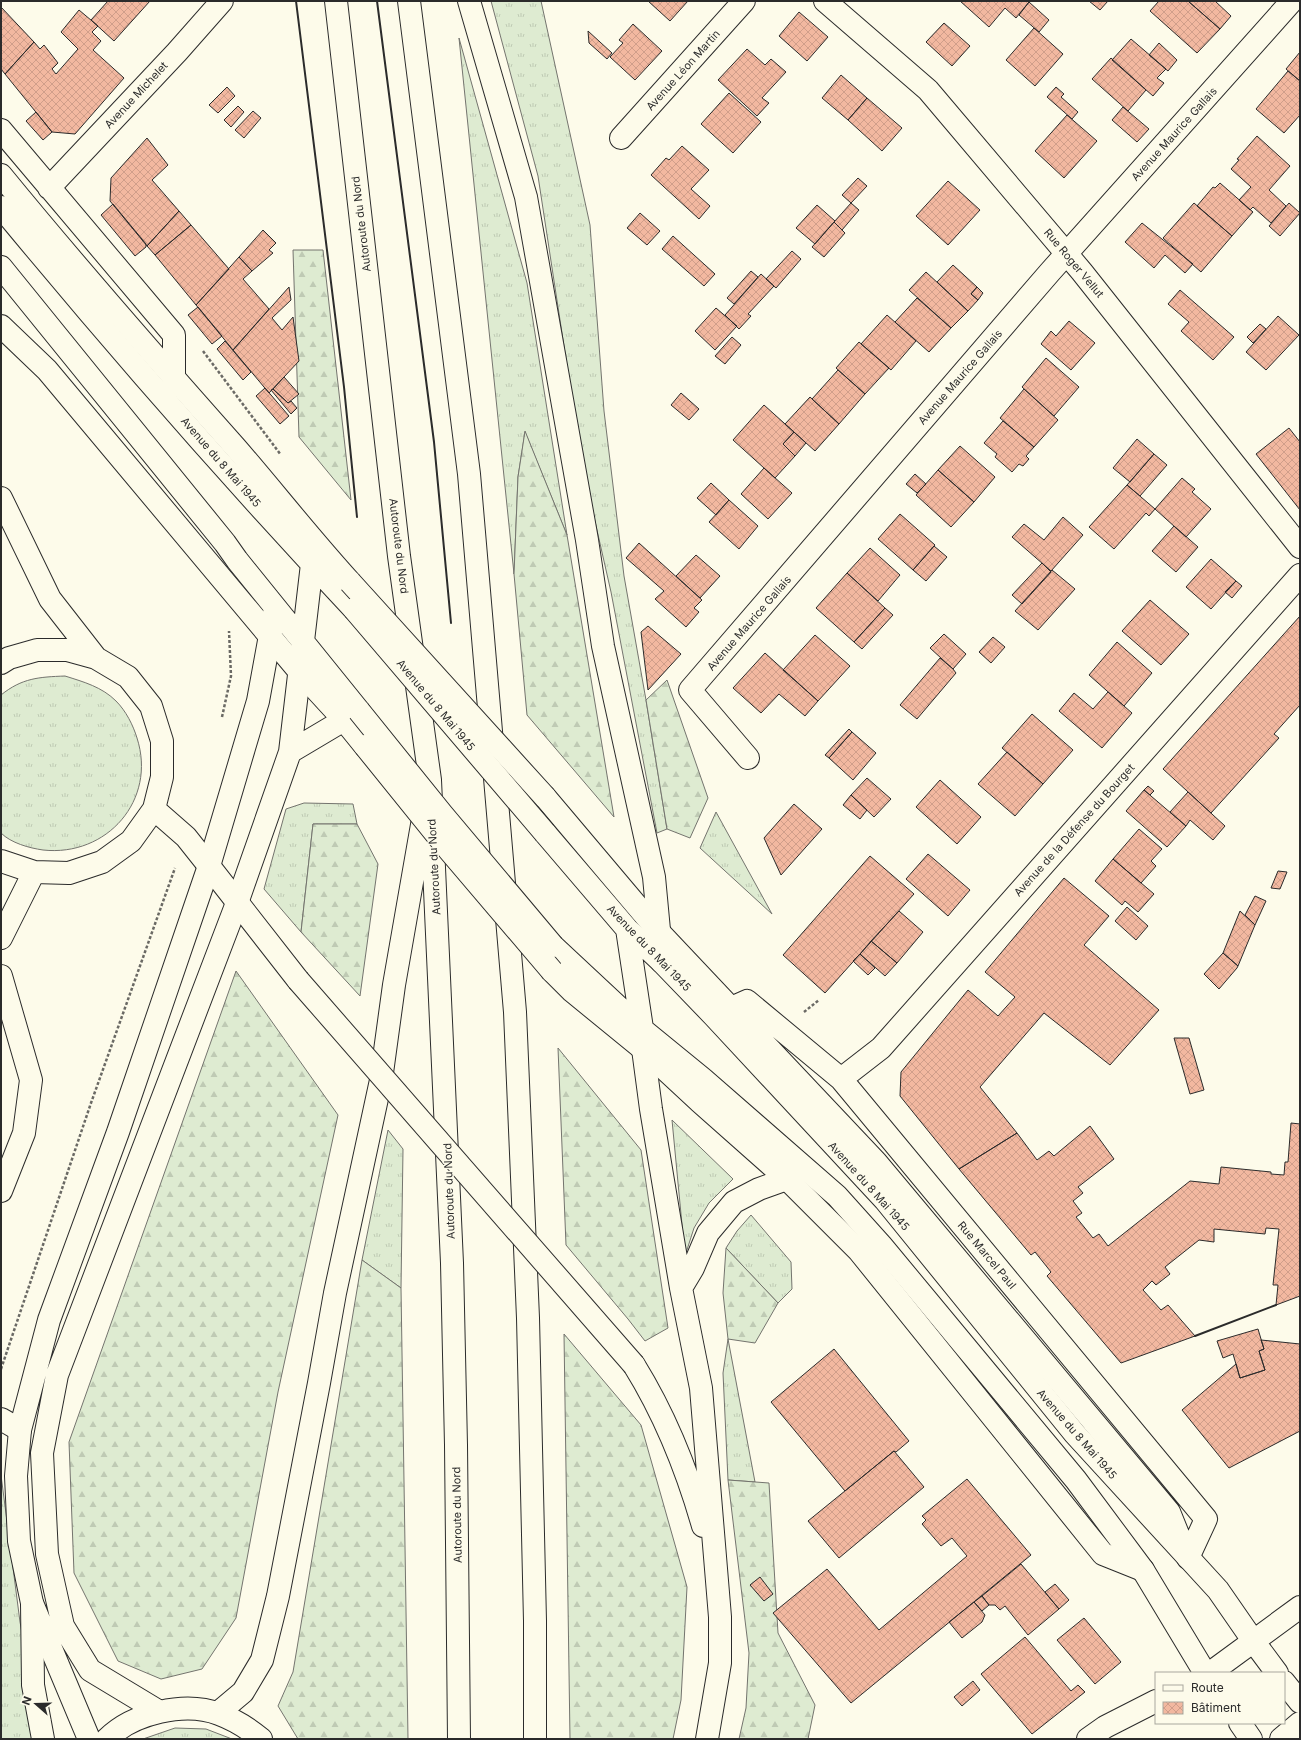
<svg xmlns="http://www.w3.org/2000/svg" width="1301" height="1740" viewBox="0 0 1301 1740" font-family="Inter,sans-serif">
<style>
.grass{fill:url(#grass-tufts);stroke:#74746e}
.forest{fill:url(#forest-firs);stroke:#74746e}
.building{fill:url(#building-cross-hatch);stroke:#2b2b2b}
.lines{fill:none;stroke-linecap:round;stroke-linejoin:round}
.minor-casing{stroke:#2b2b2b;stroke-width:24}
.major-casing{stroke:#2b2b2b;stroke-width:24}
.highway-casing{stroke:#2b2b2b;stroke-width:24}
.path{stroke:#6a6964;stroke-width:2.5;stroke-dasharray:3 2;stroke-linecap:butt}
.minor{stroke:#fdfbea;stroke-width:22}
.major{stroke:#fdfbea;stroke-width:22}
.highway{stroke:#fdfbea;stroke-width:22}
.minor-bridge-casing{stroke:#2b2b2b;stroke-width:24;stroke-linecap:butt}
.major-bridge-casing{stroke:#2b2b2b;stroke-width:24;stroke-linecap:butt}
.highway-bridge-casing{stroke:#2b2b2b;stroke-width:24;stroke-linecap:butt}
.minor-bridge{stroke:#fdfbea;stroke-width:22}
.major-bridge{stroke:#fdfbea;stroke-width:22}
.highway-bridge{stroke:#fdfbea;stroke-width:22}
.wall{stroke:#2b2b2b;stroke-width:2}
.labels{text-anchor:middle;stroke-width:3;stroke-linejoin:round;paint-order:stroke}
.street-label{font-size:11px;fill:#2b2b2b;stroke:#fdfbea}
</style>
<defs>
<pattern id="grass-tufts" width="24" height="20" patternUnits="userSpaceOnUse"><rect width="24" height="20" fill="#deebd1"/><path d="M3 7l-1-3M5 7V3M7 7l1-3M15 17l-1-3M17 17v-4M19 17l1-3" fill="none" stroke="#bfcab4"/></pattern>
<pattern id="forest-firs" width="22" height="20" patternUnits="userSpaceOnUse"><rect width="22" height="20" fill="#deebd1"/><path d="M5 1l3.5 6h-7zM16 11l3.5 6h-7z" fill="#bfcab4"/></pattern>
<pattern id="building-cross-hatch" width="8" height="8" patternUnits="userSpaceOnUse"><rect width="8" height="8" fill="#f2b8a0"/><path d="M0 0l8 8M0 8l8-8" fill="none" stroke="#d09e8a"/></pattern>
</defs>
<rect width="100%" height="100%" fill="#fdfbea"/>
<!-- grass -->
<path class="grass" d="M491 1H541L590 225 604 411 624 576 646 700 667 829 657 833 611 592 582 464 538 176Z
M459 38 527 283 567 535 525 432 518 477 514 574Z
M65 676C84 682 102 687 116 701 126 711 133 725 137 738 157 800 107 857 43 850 29 848 11 843 1 833V695C22 678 39 677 65 676Z
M304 803 353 804 357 824H313L301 932 264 889 286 809Z
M716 812 772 914 700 848Z
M672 1120 733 1179 709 1203 694 1228 685 1256Z
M388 1130 403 1149 401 1288 362 1260Z
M751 1215 791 1262 792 1289 778 1303 726 1248 737 1231Z
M728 1339 755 1482 728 1480 723 1373Z
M1 1475 20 1622 42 1739H1Z
M175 1728 206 1729 232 1739H143Z"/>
<!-- forest -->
<path class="forest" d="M293 250H323L351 500 299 437Z
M525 431 567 535 614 817 527 715 514 574 518 477Z
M667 680 708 798 690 838 667 829 646 700Z
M313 824H357L378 864 360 996 301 932Z
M236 971 338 1115 278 1392 236 1618 202 1669 161 1679 118 1661 74 1573 69 1442Z
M558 1048 641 1150 668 1328 645 1341 628 1319 566 1245Z
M726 1248 778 1303 755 1343 728 1339 723 1293Z
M362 1260 401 1288 408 1739H298L278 1706 293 1672Z
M564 1334 641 1425 687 1587 681 1700 673 1739H570Z
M728 1480 769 1483 778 1633 815 1705 808 1739H739L746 1708 749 1653Z"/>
<!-- building -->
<path class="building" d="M108 1H150L114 41 91 20Z
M648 1H688L670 21Z
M960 1H1028L1029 2 1016 18 1005 8 989 27Z
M1089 1H1108L1100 10Z
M1159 1H1188L1220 29 1197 53 1150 11Z
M1188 1H1215L1231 16 1220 29Z
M1029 2 1049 20 1039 32 1019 15Z
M1 7 34 42 5 74 1 69Z
M79 10 98 26 92 32 101 41 93 50 124 78 75 134 52 132 5 74 34 42 40 49 44 45 58 63 52 69 56 74 78 49 61 32Z
M799 12 828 37 807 61 779 36Z
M944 23 970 46 952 66 926 42Z
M633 24 662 51 635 80 610 57 623 43 619 40Z
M1034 28 1063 54 1035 86 1006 60Z
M588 31 612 53 607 59 589 43Z
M1131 39 1166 69 1157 78 1164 83 1153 96 1112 60Z
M1159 43 1177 60 1168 71 1149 55Z
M747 49 765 65 771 59 786 72 762 98 769 103 757 116 718 80Z
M1300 52V81L1286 69Z
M1111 58 1146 90 1128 111 1092 79Z
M1288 71 1300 81V115L1284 133 1256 109Z
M841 75 867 98 848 120 822 98Z
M227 87 235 96 218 113 209 105Z
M1056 87 1064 94 1061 97 1078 112 1072 119 1047 97Z
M729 93 761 122 733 153 701 124Z
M867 98 902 128 882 151 848 120Z
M238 106 244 112 231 127 224 120Z
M1123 107 1149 129 1137 142 1112 120Z
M253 111 261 118 244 138 235 130Z
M36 112 52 132 43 140 26 121Z
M1067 115 1097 141 1064 178 1035 151Z
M1257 136 1290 166 1269 190 1286 206 1271 223 1253 207 1250 210 1239 200 1251 187 1231 169 1239 160 1237 159Z
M147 138 168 165 152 180 179 211 147 246 110 201 111 178Z
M682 146 709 170 691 189 710 206 699 219 651 175 666 158 669 160Z
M858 178 867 186 851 203 842 195Z
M948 181 980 210 948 245 916 216Z
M1220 183 1253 212 1232 236 1197 206 1213 187 1215 188Z
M851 203 859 210 842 230 834 222Z
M1194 203 1232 236 1201 272 1163 238Z
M1289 203 1300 213 1280 236 1269 226Z
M113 204 146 244V247L135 256 101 215Z
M817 205 835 221 815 244 796 228Z
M179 211 191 225 155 255 147 246Z
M640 213 660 231 647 245 627 228Z
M834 222 845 233 824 257 812 247Z
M1142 223 1193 264 1185 273 1165 255 1154 268 1125 242Z
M191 225 229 269 196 305 155 255Z
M263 230 276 243 269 250 273 253 252 271 239 257Z
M673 236 715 274 704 286 662 249Z
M792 251 801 259 776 288 766 279Z
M239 257 252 271 243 279 269 309 233 350 196 305Z
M953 265 977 287 971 294 978 300 968 311 937 282Z
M751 271 758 277 734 304 727 298Z
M926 272 968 311 951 328 909 290Z
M761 274 774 286 748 314 751 316 739 329 725 315Z
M289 287 291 300 272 318 282 330 293 317 299 361 269 393 233 350Z
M977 287 983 293 978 300 971 294Z
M1180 290 1234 337 1213 360 1181 331 1189 322 1168 304Z
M917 298 951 328 929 352 895 322Z
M198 307 222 336 212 344 188 315Z
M716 308 737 326 715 350 695 331Z
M887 315 916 341 891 370 861 344Z
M1278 316 1299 335 1266 370 1246 352Z
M1069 321 1095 343 1071 370 1041 344 1051 331 1056 336Z
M1260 324 1266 329 1253 343 1247 337Z
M732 337 741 345 725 364 715 356Z
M225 341 251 372 243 380 217 349Z
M859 342 889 368 865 394 836 368Z
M1046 358 1079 387 1054 416 1022 387Z
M838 370 865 394 839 424 812 399Z
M284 377 299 394 288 403 273 389Z
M265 388 289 416 280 424 256 396Z
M273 389 288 403 291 401 297 408 291 414 271 390Z
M1024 389 1058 420 1034 447 1000 418Z
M681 393 699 409 689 420 671 405Z
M810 397 839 424 815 451 785 424Z
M764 405 794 432 783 444 795 456 775 478 733 440Z
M1003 421 1034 447 1026 456 1029 459 1023 466 1019 464 1012 472 995 457 997 454 984 443Z
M1289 428 1300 442V510L1256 454Z
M794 432 806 443 795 456 783 444Z
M1137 439 1154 454 1130 482 1113 468Z
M960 446 995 477 974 502 938 470Z
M1154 454 1167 465 1140 496 1127 485Z
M764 468 792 493 768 519 741 494Z
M938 470 974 502 951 527 916 495Z
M915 474 926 484 917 493 906 484Z
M1182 478 1195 489 1192 492 1211 509 1186 537 1155 509Z
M711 483 729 500 716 515 697 498Z
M1127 485 1155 509 1149 516 1146 513 1114 549 1089 527Z
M729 500 758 526 739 549 709 522Z
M900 514 935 545 913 570 878 539Z
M1063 517 1083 535 1051 571 1012 537 1024 524 1044 540Z
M1174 526 1198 547 1176 572 1152 551Z
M639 543 702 600 694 608 699 612 686 627 655 599 664 591 626 558Z
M934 546 947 557 926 581 913 570Z
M870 548 900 575 878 601 847 573Z
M696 555 720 576 700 598 676 576Z
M1211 559 1236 581 1211 609 1186 587Z
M1042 563 1051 572 1022 604 1012 595Z
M1052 570 1075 589 1038 630 1015 611Z
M847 573 885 608 854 642 816 608Z
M1236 581 1242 586 1232 598 1225 592Z
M1150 600 1189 634 1161 665 1122 631Z
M885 608 893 615 862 649 854 642Z
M1300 616V705L1274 734 1279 738 1211 813 1163 769Z
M648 626 681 654 648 690 641 632Z
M944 634 966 654 953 669 930 648Z
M815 635 850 666 818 701 783 670Z
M993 637 1005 647 991 663 979 652Z
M1117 642 1152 673 1124 706 1089 675Z
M765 653 818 701 805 716 779 694 761 713 733 688Z
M940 658 953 669 956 673 917 719 900 705Z
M1108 692 1132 713 1102 748 1059 711 1074 693 1093 709Z
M1032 714 1073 750 1043 784 1002 748Z
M849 729 852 732 829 758 825 755Z
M852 732 876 753 853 780 829 758Z
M1007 752 1043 784 1015 816 978 784Z
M867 778 891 799 874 817 851 795Z
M940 780 981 817 957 844 916 807Z
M1148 786 1154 791 1150 795 1144 790Z
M1144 790 1186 826 1167 847 1126 811Z
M1188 792 1225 826 1213 840 1190 820 1186 826 1170 812Z
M851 795 867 810 860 819 843 805Z
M794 804 822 829 781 875 764 838Z
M1139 829 1162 849 1151 861 1156 866 1141 883 1113 859Z
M928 854 970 890 948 916 906 879Z
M870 856 914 894 825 993 783 955Z
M1113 859 1154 894 1138 912 1125 901 1122 905 1095 881Z
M1278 871 1287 872 1280 889 1271 888Z
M1064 878 1109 916 1084 945 1159 1010 1110 1065 1044 1013 980 1087 1017 1133 959 1169 900 1096 901 1072 968 990 998 1016 1015 997 985 972Z
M1255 896 1266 901 1255 925 1245 915Z
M1127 907 1148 926 1136 940 1115 921Z
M899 911 923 932 897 963 871 941Z
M1240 911 1255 925 1238 966 1223 953Z
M871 941 897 963 885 976 860 954Z
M1223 953 1238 966 1237 968 1219 989 1204 974Z
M860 954 875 968 868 975 853 961Z
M1174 1038H1189L1204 1090 1190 1094Z
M1291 1123 1300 1124V1296L1276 1305 1278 1285H1273L1279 1229 1266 1228 1265 1234 1214 1229V1242L1199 1240 1165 1267 1170 1274 1156 1285 1152 1281 1143 1290 1161 1310 1168 1305 1195 1336 1121 1363 1047 1276 1051 1272 1035 1252 1031 1255 959 1169 1017 1133 1037 1160 1049 1151 1054 1156 1090 1126 1114 1159 1078 1187 1083 1193 1073 1201 1082 1213 1076 1217 1093 1238 1099 1234 1108 1246 1190 1181 1219 1184 1221 1167 1271 1172V1174L1284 1175 1285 1162H1288Z
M1258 1329 1264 1349 1259 1351 1265 1370 1240 1378 1233 1354 1223 1358 1217 1341Z
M1261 1340 1300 1344V1431L1229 1468 1182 1410 1236 1364 1240 1378 1265 1370 1259 1351 1264 1349Z
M834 1349 909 1441 896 1452 894 1451 845 1491 771 1402Z
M894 1451 924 1487 839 1558 808 1521Z
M967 1479 1031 1555 851 1703 773 1613 827 1569 879 1630 967 1556 952 1538 941 1546 922 1524 926 1520 922 1516Z
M1021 1564 1059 1609 1028 1635 1005 1606 1000 1610 995 1605H989L982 1596Z
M760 1577 773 1594 764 1601 750 1585Z
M1055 1584 1069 1600 1059 1609 1045 1592Z
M982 1596 989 1605 982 1611 974 1602Z
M974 1602 985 1615 982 1622 962 1638 949 1622Z
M1084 1618 1121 1662 1095 1684 1057 1640Z
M1025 1637 1071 1691 1078 1685 1085 1692 1032 1734 981 1674Z
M973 1681 980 1690 962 1706 954 1697Z"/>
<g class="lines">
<defs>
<path id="minor" d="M825 1 928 90 1082 272 1300 547
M1 130 174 335V385
M621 138 744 1
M1 175C77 268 156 358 236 448 274 492 310 538 350 582
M49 188 177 52 222 1
M1 326 47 370 299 671 344 720 365 746
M1 498 50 599 96 658
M1 663 9 658 37 650H67L96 658 128 677 151 706 162 741V777L154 809 131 841 102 862 69 873 34 872 1 861
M748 758 690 690 1050 272 1292 1
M545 797 659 932 876 1162 1169 1512 1186 1554
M154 809 186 837 209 866
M1 938 34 872
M552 971 572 991 643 1049 699 1101 787 1179 859 1251 1103 1554 1143 1570
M1 976 31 1080 24 1133 1 1191
M720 1013 747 1001 841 1079 1206 1519 1188 1558
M841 1079 881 1048 1300 575
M1 1419 20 1430
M32 1603 33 1685 43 1739"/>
<path id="major" d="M1 207C114 344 232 479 354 609
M1 267 225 543 237 560 359 711 290 752
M545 833 627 929 662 962 714 1016 885 1200 1075 1434 1218 1590 1254 1642 1277 1673
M627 929 643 1035
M553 946 643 1030 703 1079 837 1196 881 1245 1076 1480 1143 1570 1205 1673
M1210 1673 1300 1607
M1284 1682 1300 1702
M158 1711 90 1670 63 1626 47 1554 42 1453 57 1375 237 903 290 752 312 564
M1240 1723 1251 1739
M89 1739 32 1603 19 1541 16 1476 20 1430 49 1320 118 1132 209 866 258 701 275 608
M107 1739C133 1713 185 1701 219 1714 235 1720 248 1728 261 1739
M1088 1739 1105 1727 1156 1701
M1281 1739 1300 1723"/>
<path id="highway" d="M336 1 399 556 430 780 452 1263 456 1445 459 1739
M409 1 469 474 515 1012 528 1318 535 1621V1739
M469 1 526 197 587 540 603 646 654 877 662 962
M209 866 298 980
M643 1049 651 1109 681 1288 701 1388 720 1617V1663L707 1739
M681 1288 693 1268 708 1233 734 1202 759 1189 787 1179
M634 1365C665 1415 687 1470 703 1526
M218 1713 243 1692 262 1660 278 1596 319 1383 335 1293 381 1080 394 985 423 819"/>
</defs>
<!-- minor casing -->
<use href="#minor" class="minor-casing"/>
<!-- major casing -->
<use href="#major" class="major-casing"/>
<!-- highway casing -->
<use href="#highway" class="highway-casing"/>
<!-- path -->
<path class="path" d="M203 351 281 455
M222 717 231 676 229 631
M804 1012 819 1000
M1 1369 91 1103 175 868"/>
<!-- minor -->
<use href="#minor" class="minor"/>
<!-- major -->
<use href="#major" class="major"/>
<!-- highway -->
<use href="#highway" class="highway"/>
<defs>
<path id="minor-bridge" d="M350 582 545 797
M365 746 449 850 552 971"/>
<path id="major-bridge" d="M354 609 545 833
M359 711 442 814 553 946"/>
<path id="highway-bridge" d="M298 980 634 1365"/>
</defs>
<!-- minor-bridge casing -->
<use href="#minor-bridge" class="minor-bridge-casing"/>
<!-- major-bridge casing -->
<use href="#major-bridge" class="major-bridge-casing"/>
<!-- highway-bridge casing -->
<use href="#highway-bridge" class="highway-bridge-casing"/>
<!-- minor-bridge -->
<use href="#minor-bridge" class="minor-bridge"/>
<!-- major-bridge -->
<use href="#major-bridge" class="major-bridge"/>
<!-- highway-bridge -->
<use href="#highway-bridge" class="highway-bridge"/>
<!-- wall -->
<path class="wall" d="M296 1 344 387 357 517
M377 1 434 442 451 623
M1195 1336 1276 1305"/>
</g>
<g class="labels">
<!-- street labels -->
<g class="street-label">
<text transform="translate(683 70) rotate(-48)" y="4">Avenue Léon Martin</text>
<text transform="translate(136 95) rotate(-47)" y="4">Avenue Michelet</text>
<text transform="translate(1174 134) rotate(-48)" y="4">Avenue Maurice Gallais</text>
<text transform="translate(361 224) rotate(-97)" y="4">Autoroute du Nord</text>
<text transform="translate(1074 263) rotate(50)" y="4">Rue Roger Vellut</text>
<text transform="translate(960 377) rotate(-49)" y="4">Avenue Maurice Gallais</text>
<text transform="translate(221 462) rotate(49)" y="4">Avenue du 8 Mai 1945</text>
<text transform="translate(399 546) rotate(83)" y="4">Autoroute du Nord</text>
<text transform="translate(749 623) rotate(-49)" y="4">Avenue Maurice Gallais</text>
<text transform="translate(436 705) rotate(50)" y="4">Avenue du 8 Mai 1945</text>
<text transform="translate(1074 830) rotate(-48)" y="4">Avenue de la Défense du Bourget</text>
<text transform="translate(434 867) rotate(-93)" y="4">Autoroute du Nord</text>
<text transform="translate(649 948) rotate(46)" y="4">Avenue du 8 Mai 1945</text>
<text transform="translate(869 1186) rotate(48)" y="4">Avenue du 8 Mai 1945</text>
<text transform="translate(449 1191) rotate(-92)" y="4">Autoroute du Nord</text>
<text transform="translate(987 1255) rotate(50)" y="4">Rue Marcel Paul</text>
<text transform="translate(1077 1434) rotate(49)" y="4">Avenue du 8 Mai 1945</text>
<text transform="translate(457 1515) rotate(-91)" y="4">Autoroute du Nord</text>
</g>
</g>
<!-- border -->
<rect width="1301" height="1740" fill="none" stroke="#2b2b2b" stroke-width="4"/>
<!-- legend -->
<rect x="1155" y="1672" width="130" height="52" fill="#fdfbea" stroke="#a9a89e"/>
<rect x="1163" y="1685" width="20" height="6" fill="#fdfbea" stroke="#a9a89e"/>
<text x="1191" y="1692" font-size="12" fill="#2b2b2b">Route</text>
<rect x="1163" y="1702" width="20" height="12" fill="url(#building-cross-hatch)" stroke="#a9a89e"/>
<text x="1191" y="1712" font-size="12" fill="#2b2b2b">Bâtiment</text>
<!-- north arrow -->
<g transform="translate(36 1704) rotate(290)" stroke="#fdfbea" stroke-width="3" paint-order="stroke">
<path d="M0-3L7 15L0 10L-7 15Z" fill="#2b2b2b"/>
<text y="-6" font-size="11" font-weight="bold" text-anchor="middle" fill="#2b2b2b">N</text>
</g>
</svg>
